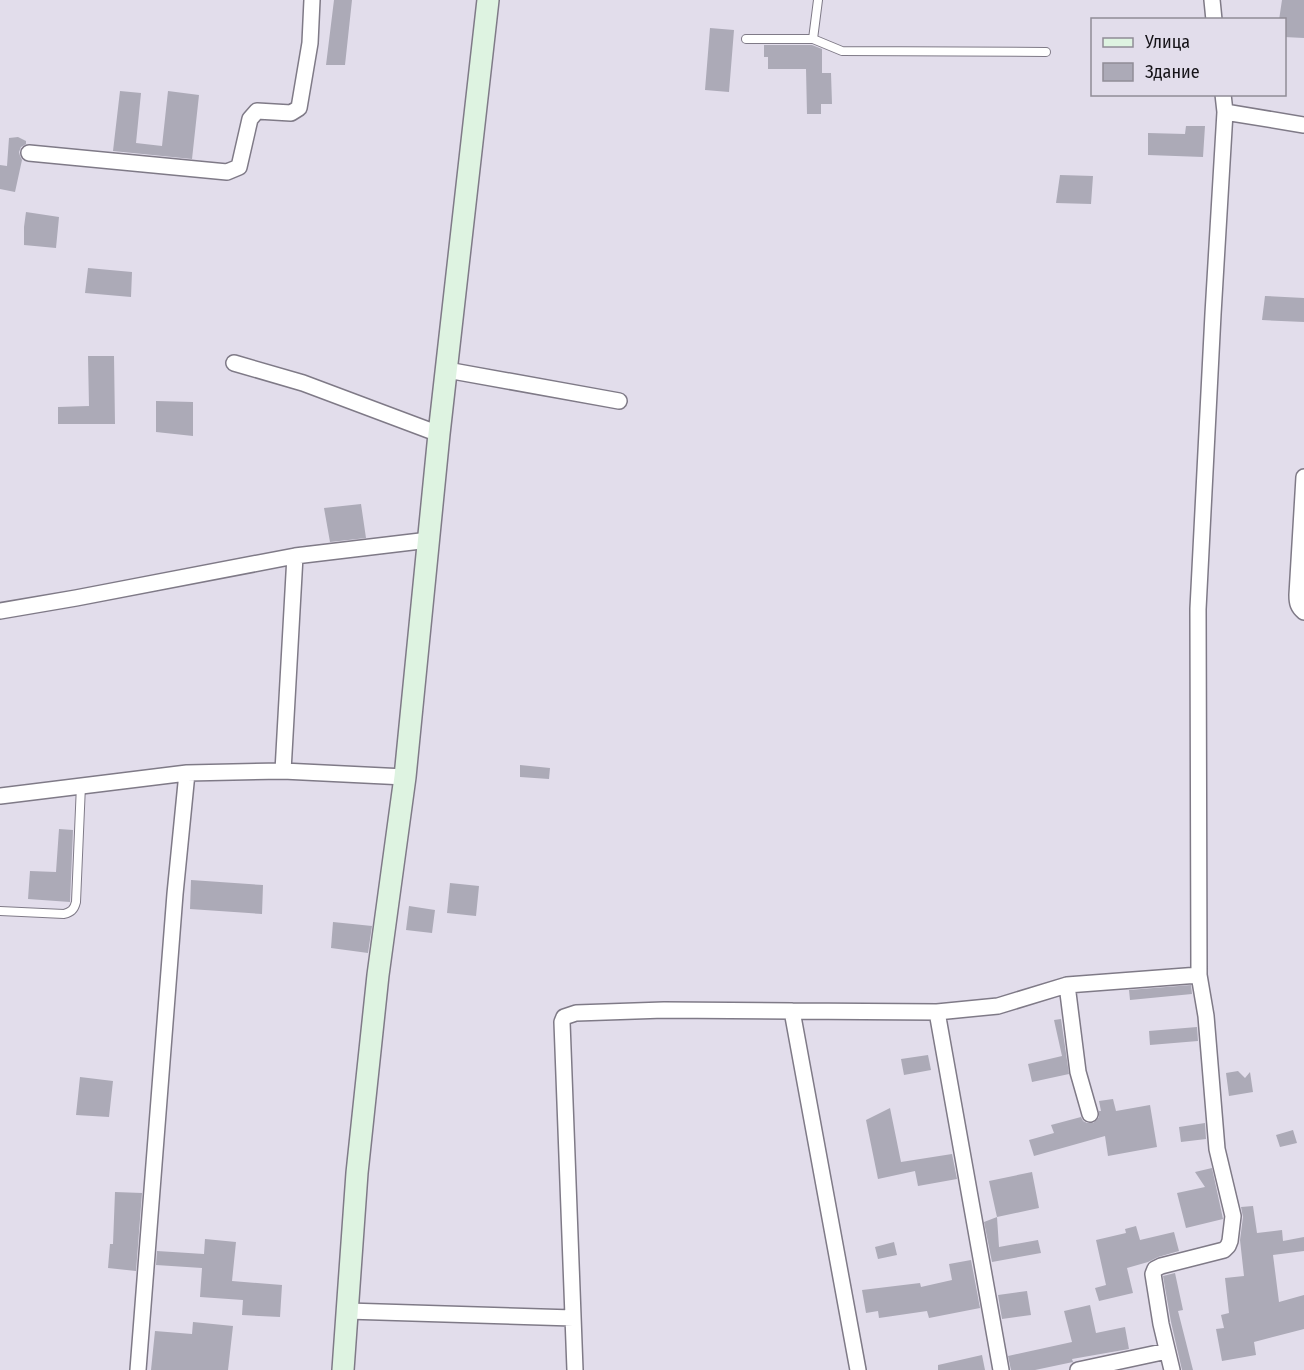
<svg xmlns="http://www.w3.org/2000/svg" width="1304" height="1370" viewBox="0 0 1304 1370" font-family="'Fira Sans Condensed',sans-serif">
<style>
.building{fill:#acaab7}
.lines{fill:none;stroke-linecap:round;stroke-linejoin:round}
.lane-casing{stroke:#7f7a87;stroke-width:10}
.street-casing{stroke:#7f7a87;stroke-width:18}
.secondary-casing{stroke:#7f7a87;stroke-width:24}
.lane{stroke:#fff;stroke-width:8}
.street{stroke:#fff;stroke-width:15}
.secondary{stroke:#def3e1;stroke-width:21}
</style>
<rect width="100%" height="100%" fill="#e2ddeb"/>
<!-- building -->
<path class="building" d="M334 0H352L345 65H326Z
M1282 0H1304V38L1284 37V20H1279Z
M710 28 734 30 729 92 705 90Z
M764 45H812L822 49V73H831L832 104H821V114H807L806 69H768V57H764Z
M120 91 141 93 136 143 162 146 168 91 199 95 192 159 113 151Z
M1186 126H1205L1203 157 1148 155V133L1185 134Z
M18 137 26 141V144L21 147 19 152 20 156 22 160 15 192 0 189V165L7 166 9 138Z
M1060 175 1093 176 1091 204 1056 203Z
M26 212 59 217 56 248 24 245V227Z
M88 268 132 272 131 297 85 293Z
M1265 296 1304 298V322L1262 320Z
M88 356H114L115 424H58V407L89 406Z
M156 401 193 402V436L156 432Z
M361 504 366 538 330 542 324 508Z
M520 765 550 768 549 779 520 777Z
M59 829 73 830 70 902 28 899 30 871 56 872Z
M191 880 263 885 262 914 190 909Z
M450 883 479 886 476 916 447 913Z
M409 906 435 910 432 933 406 930Z
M333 922 372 926 368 953 331 948Z
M1191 985 1192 994 1130 1000 1129 990Z
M1061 1019 1069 1074 1032 1082 1028 1064 1062 1056 1054 1020Z
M1197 1027 1198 1041 1150 1045 1149 1031Z
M928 1055 931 1070 904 1075 901 1059Z
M1238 1071 1245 1078 1250 1072 1253 1092 1229 1096 1226 1073Z
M80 1077 113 1081 109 1117 76 1115Z
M1113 1099 1116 1111 1150 1105 1157 1147 1108 1156 1105 1136 1034 1156 1029 1140 1054 1133 1051 1125 1081 1117 1083 1121 1087 1123H1093L1099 1117V1111H1101L1099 1101Z
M890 1108 901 1162 952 1154 957 1179 918 1186 915 1171 878 1179 866 1120Z
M1205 1123 1206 1139 1181 1142 1179 1127Z
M1293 1130 1297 1143 1280 1147 1276 1135Z
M1212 1168 1223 1219 1186 1228 1177 1193 1205 1187 1195 1172Z
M1032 1172 1039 1208 997 1217 989 1181Z
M115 1192 142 1193 136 1271 108 1268 110 1244H113Z
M1253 1206 1257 1233 1282 1230 1283 1241 1304 1237V1251L1273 1255 1279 1302 1304 1295V1329L1254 1342 1256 1355 1222 1361 1216 1329 1224 1328 1221 1315 1229 1313 1225 1278 1244 1276 1240 1240 1243 1217 1241 1207Z
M997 1217 999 1247 1038 1240 1041 1253 992 1262 984 1222Z
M1136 1226 1140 1240 1174 1232 1179 1251 1158 1257 1148 1262 1127 1268 1133 1293 1099 1301 1095 1288 1106 1285 1096 1240 1126 1233 1125 1229Z
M205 1239 236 1242 232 1281 282 1285 280 1317 242 1315 243 1300 200 1297 202 1268 156 1265 157 1251 204 1254Z
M894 1242 897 1255 878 1259 875 1247Z
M971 1260 980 1308 929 1318 927 1311 879 1318 878 1311 866 1313 862 1290 920 1283 921 1287 952 1280 949 1264Z
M1175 1273 1183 1310 1178 1311 1193 1370H1182L1171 1322 1163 1276Z
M1027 1291 1031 1315 1002 1319 998 1295Z
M1090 1305 1096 1333 1125 1327 1129 1349 1072 1359 1073 1362 1035 1370H1011L1008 1356 1072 1342 1064 1311Z
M193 1322 233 1326 228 1370H151L155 1331 192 1334Z
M982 1355 985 1370H938V1365Z"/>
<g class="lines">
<defs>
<path id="lane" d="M746 39H813L818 0
M813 39 842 51 1046 52
M0 911 64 914C71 912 74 910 76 902L81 785"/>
<path id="street" d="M1212 0 1214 20
M1225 112 1304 125
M29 153 227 172 239 167 250 119 257 111 291 113 299 108 310 43 312 0
M234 363 303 383 439 434
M447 370 619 401
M1304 477 1297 595C1297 603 1298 607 1304 612
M0 611 76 598 295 556 429 540
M283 771 295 556
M0 796 187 773 283 771 405 777
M792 1011 937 1012 1001 1370
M937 1012 998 1006 1067 985
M1090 1114 1078 1072 1067 985 1199 975
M347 1311 573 1318
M138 1370 175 894 187 773
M575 1370 562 1022 564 1017 576 1013 664 1010 792 1011 858 1370
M1078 1370 1167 1351
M1172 1370 1161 1324 1153 1274 1155 1269 1161 1266 1224 1250 1228 1246 1230 1241 1233 1216 1217 1149 1206 1016 1199 975 1198 609 1213 314 1225 112 1223 94"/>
<path id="secondary" d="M343 1370 357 1173 378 975 405 777 439 434 488 0"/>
</defs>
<!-- lane casing -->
<use href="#lane" class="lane-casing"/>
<!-- street casing -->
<use href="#street" class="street-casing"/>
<!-- secondary casing -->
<use href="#secondary" class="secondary-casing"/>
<!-- lane -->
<use href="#lane" class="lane"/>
<!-- street -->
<use href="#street" class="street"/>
<!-- secondary -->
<use href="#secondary" class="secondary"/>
</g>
<!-- legend -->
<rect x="1091" y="18" width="195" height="78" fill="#e2ddeb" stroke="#908c97" stroke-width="1.5"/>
<rect x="1103" y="38" width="30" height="9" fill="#def3e1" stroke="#908c97" stroke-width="1.5"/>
<text x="1145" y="48" font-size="18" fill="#151318">Улица</text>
<rect x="1103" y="63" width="30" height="18" fill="#acaab7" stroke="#908c97" stroke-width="1.5"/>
<text x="1145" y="78" font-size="18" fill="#151318">Здание</text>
</svg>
